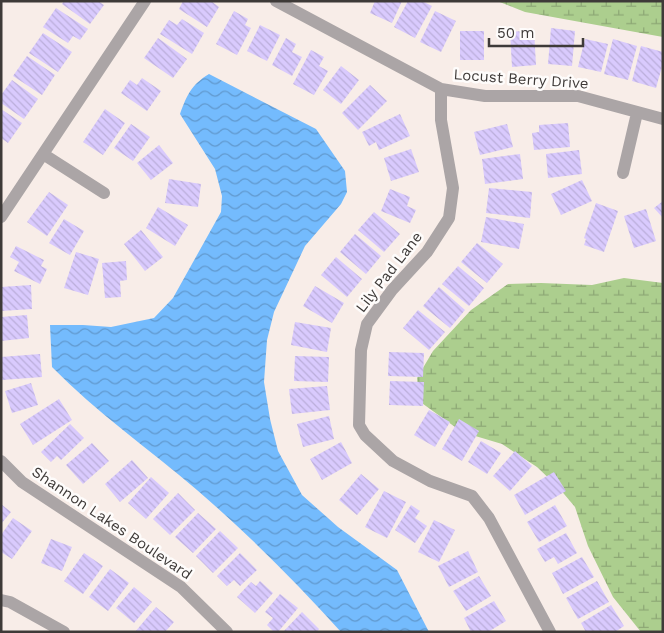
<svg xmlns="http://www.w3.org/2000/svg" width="664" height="633" viewBox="0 0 664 633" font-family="'Work Sans',sans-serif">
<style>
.wetland{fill:url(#wetland-marsh)}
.water{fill:url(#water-waves)}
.building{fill:url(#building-back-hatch)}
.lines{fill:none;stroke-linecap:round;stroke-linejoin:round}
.minor{stroke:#aba5a6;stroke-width:12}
.labels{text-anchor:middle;stroke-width:5;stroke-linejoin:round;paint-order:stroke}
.street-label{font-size:15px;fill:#3e3a38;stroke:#fefcfb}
</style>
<defs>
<pattern id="wetland-marsh" width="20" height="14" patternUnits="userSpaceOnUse" patternTransform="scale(1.25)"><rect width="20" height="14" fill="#acce8e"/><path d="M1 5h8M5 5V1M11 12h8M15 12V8" fill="none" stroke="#8da875"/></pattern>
<pattern id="water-waves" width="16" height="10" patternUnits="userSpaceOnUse" patternTransform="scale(1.25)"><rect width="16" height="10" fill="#74bbfd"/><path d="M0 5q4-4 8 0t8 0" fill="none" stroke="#6199ce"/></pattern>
<pattern id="building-back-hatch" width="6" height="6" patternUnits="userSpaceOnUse" patternTransform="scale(1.25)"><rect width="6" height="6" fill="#d9cafd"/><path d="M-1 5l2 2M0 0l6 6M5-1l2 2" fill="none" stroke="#bbaeda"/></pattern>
</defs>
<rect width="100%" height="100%" fill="#f8ede8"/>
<!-- wetland -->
<path class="wetland" d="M497 1H663V37L525 12Z
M624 278 663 283V632H641L613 597 588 546 575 507 559 488 537 467 502 444 462 432 419 401 417 378 433 351 471 310 508 284 541 283 592 285Z"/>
<!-- water -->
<path class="water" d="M209 74 316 129 345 171 347 192 341 204 305 246 274 312 267 340 264 382 270 419 278 451 302 495 338 527 397 570 429 632H341C296 582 248 534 197 490 149 449 96 412 52 367L50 325H83L111 327 154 318 173 298 221 212 222 196 215 169 180 114C187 95 191 85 209 74Z"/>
<!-- building -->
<path class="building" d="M64 1H98L104 5 90 24 62 4Z
M183 1H211L219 7 207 27 179 9Z
M375 1H402L392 23 370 13Z
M408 1H422L432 6 415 38 394 27Z
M56 8 88 29 80 40 73 36 68 43 43 27Z
M234 11 248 19 245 25 251 28 237 55 216 44Z
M435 11 456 21 441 52 420 42Z
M182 19 204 33 192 54 160 34 169 20 177 25Z
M260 25 280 35 267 61 247 51Z
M551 28 575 31 572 66 548 64Z
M534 30 536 65 512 67 510 32Z
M460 31H484V60H460Z
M43 33 72 52 58 72 29 53Z
M158 38 187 59 173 78 144 58Z
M286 38 296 44 292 52 302 57 292 76 272 65Z
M585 39 608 44 601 72 578 67Z
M613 39 637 46 628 80 604 74Z
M641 46 663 52V63L656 88 632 81Z
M311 50 324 57 319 66 328 71 314 95 293 84Z
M27 56 55 75 42 95 13 76Z
M341 66 359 80 341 104 323 90Z
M142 78 161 91 147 111 121 93 130 80 137 85Z
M12 80 38 99 24 119 1 103V95Z
M370 85 387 101 358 130 342 113Z
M1 109 22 123 8 143 1 138Z
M105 109 125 123 103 155 83 142Z
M400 114 410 136 379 150 376 142 369 146 362 132Z
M568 123 570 147 534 150 532 133 539 132V125Z
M131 124 150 137 133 161 114 148Z
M507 124 513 147 480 155 474 132Z
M159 145 173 163 151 180 137 163Z
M411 149 419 172 391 181 384 158Z
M579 150 582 174 548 178 546 154Z
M520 154 523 179 485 184 482 159Z
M169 179 201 184 198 207 165 203Z
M582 180 592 201 561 215 551 194Z
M489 188 532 192 530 218 486 213Z
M390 189 410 197 407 206 416 210 410 223 381 211Z
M49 192 68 205 47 236 27 222Z
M663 201V218L654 208Z
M596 203 618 211 604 252 584 245 586 239 584 238Z
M158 207 188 225 175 246 146 228Z
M646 209 656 241 634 248 624 216Z
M374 212 400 234 384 252 358 230Z
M486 217 524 224 519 249 481 242Z
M64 219 84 231 70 255 49 243Z
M141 230 163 257 145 271 124 244Z
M355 234 381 256 366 274 340 252Z
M477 243 503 264 487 283 461 262Z
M16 246 44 260 41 266 47 269 40 284 14 271 19 262 10 257Z
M76 252 99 259 88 295 64 288Z
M336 257 362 279 347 297 321 275Z
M126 261 127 280 120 281 121 297 105 298 102 263Z
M458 266 484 288 469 306 442 284Z
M31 285 32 309 1 311V287Z
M315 286 344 303 332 323 303 306Z
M439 287 465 310 450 328 423 306Z
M418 310 445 332 429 350 403 328Z
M27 315 29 338 1 341V317Z
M295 322 331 328 327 352 291 345Z
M389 352 424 353 423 377 388 376Z
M40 354 42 377 2 380 1 357Z
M295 356 329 357 328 382 294 381Z
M390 381 424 382 423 406 389 405Z
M31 383 38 405 12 413 5 391Z
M327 386 330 410 292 414 289 389Z
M59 399 72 420 33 445 20 424Z
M429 410 450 422 435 447 414 435Z
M329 416 334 439 303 447 297 424Z
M459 419 479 431 462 461 442 449Z
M70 424 84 438 61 460 57 456 51 462 41 452Z
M481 441 501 453 487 474 468 462Z
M341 442 352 463 322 480 310 459Z
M92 443 109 461 83 484 66 465Z
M515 451 532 466 510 491 493 476Z
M132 460 148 478 120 502 105 484Z
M554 472 566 491 525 515 514 495Z
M361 474 379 489 357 515 339 500Z
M151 477 169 493 146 519 128 503Z
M384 491 406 502 387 538 365 527Z
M178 493 195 510 170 535 153 519Z
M1 504 11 512 1 524Z
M411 505 420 511 415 518 427 526 415 543 395 530Z
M555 505 567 526 539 542 527 522Z
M198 513 216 529 193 553 175 537Z
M13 518 32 531 12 559 1 552V535Z
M434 520 455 530 439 562 418 552Z
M220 531 238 548 213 573 196 556Z
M566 533 577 553 558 564 554 557 545 562 537 549Z
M51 539 72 547 62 571 41 563Z
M468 551 478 572 449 587 438 566Z
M84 553 103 566 83 594 64 581Z
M240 553 257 570 240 586 234 580 227 586 217 576Z
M582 557 594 577 563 594 552 573Z
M110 569 129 583 108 611 89 597Z
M479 576 491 596 466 611 453 591Z
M260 581 273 593 255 613 237 597 251 582 256 586Z
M597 581 609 602 578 619 566 598Z
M134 587 152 602 134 623 116 608Z
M280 594 298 608 278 632H274L267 625 273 618 265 612Z
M494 601 506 621 488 632H471L464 618Z
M611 605 624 626 615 632H586L581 623Z
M156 607 174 622 165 632H135Z
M302 612 319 629 317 632H283Z"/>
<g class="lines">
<!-- minor -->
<path class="minor" d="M276 1 441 89 485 96H578L663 119
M441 89V120L453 188 449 218 427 252 392 290 367 324 361 350 359 425 365 435 393 461 430 481 472 496 489 518 550 632
M43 154 104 193
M623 173 637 113
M1 217 145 1
M1 461 22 482 181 587 227 632
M1 600 10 602 64 632"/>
</g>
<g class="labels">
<!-- street labels -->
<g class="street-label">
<text transform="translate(521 79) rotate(4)" y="5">Locust Berry Drive</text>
<text transform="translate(389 272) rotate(-52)" y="5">Lily Pad Lane</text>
<text transform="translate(112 523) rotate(34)" y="5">Shannon Lakes Boulevard</text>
</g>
</g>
<!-- border -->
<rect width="664" height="633" fill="none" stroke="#3e3a38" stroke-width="5"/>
<!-- scale -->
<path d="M489 38v8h94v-8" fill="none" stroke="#3e3a38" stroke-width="2.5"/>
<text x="497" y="38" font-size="15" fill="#3e3a38" stroke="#fefcfb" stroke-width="4" paint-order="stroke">50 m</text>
</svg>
